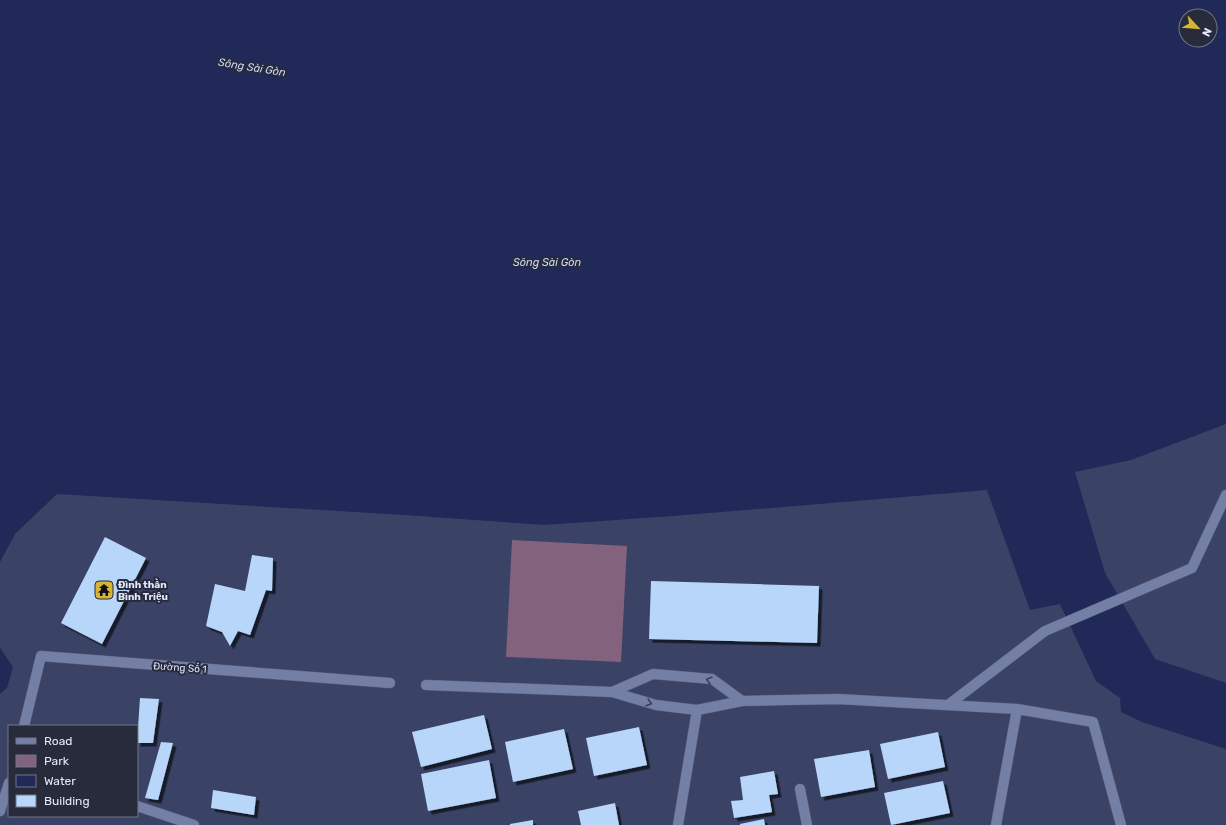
<svg xmlns="http://www.w3.org/2000/svg" width="1226" height="825" viewBox="0 0 1226 825" font-family="Rubik,sans-serif">
<style>
.green{fill:#82627d}
.water{fill:#202958;fill-rule:evenodd}
.building{fill:#b7d6fa;filter:url(#shadow)}
.lines{fill:none;stroke-linecap:round;stroke-linejoin:round}
.lane-casing{stroke:#585e7c;stroke-width:11}
.street-casing{stroke:#585e7c;stroke-width:11}
.lane{stroke:#747fa6;stroke-width:10}
.street{stroke:#747fa6;stroke-width:10}
.oneway{stroke:#3a4056}
.labels{text-anchor:middle;stroke-width:4;stroke-linejoin:round;paint-order:stroke}
.poi-label{font-size:10px;font-weight:bold;fill:#e2e8fe;stroke:#272b3b;text-anchor:start}
.street-label{font-size:10px;fill:#e2e8fe;stroke:#272b3b}
.water-label{font-size:11px;font-style:italic;fill:#ccd5f6;stroke:#272b3b}
</style>
<defs>
<filter id="shadow"><feDropShadow dx="3.5" dy="3.5" stdDeviation="0" flood-color="#0009"/></filter>
</defs>
<rect width="100%" height="100%" fill="#3a4366"/>
<!-- green -->
<path class="green" d="M512 540 627 546 621 662 506 657Z"/>
<!-- water -->
<path class="water" d="M0 0H1226V424L1131 460 1075 472 1105 573 1155 659 1226 683V749L1142 722 1121 712 1120 698 1096 681 1060 604 1030 610 987 490 673 516 544 525 404 515 57 494 15 534 0 562ZM1186 16H1210V40H1186Z
M0 648 13 667 7 688 0 694Z"/>
<!-- building -->
<path class="building" d="M105 537 146 558 102 644 61 623Z
M252 555 273 558 272 591 266 590 250 635 238 631 230 646 222 632 206 626 215 584 245 591Z
M651 581 819 586 817 643 649 639Z
M140 698 159 699 153 743H137Z
M484 715 492 749 421 767 412 732Z
M639 727 647 765 594 776 586 738Z
M564 729 573 769 513 782 505 742Z
M938 732 945 767 888 779 880 744Z
M161 742 173 743 158 800 145 798Z
M869 750 875 787 821 797 814 759Z
M489 760 496 798 428 811 421 774Z
M774 771 778 794 769 795 772 812 734 818 731 801 743 800 740 777Z
M943 781 950 813 891 825 884 793Z
M213 790 256 797 254 815 211 808Z
M615 803 619 825H581L578 811Z
M764 819 765 825H740V824Z
M533 820V825H510V824Z"/>
<g class="lines">
<defs>
<path id="lane" d="M137 806 194 825"/>
<path id="street" d="M426 685 612 692 656 705 697 710 742 701 838 699 1017 709 1093 722 1121 825
M612 692 653 674 712 679 742 701
M948 705 1045 631 1192 568 1226 495
M24 726 41 656 390 683
M800 789 807 825
M0 811 9 783
M678 825 697 710
M996 825 1017 709"/>
</defs>
<!-- lane casing -->
<use href="#lane" class="lane-casing"/>
<!-- street casing -->
<use href="#street" class="street-casing"/>
<!-- lane -->
<use href="#lane" class="lane"/>
<!-- street -->
<use href="#street" class="street"/>
</g>
<!-- one-way arrows -->
<defs><path id="oneway-chevron" d="M-2-3.5L2.5 0L-2 3.5" fill="none" stroke-width="1.6" stroke-linecap="round" stroke-linejoin="round"/></defs>
<g class="oneway">
<use href="#oneway-chevron" transform="translate(709 680) rotate(-165)"/>
<use href="#oneway-chevron" transform="translate(649 703) rotate(17)"/>
</g>
<!-- icons -->
<defs>
<symbol id="temple-square" viewBox="-11 -11 22 22"><rect x="-9" y="-9" width="18" height="18" rx="4" fill="#d8b434" stroke="#272b3b"/><path d="M0-6L5-2H3V0L6.5 2.5H4V6H1.5V3h-3V6H-4V2.5H-6.5L-3 0V-2H-5Z" fill="#111"/></symbol>
</defs>
<g fill-rule="evenodd">
<use href="#temple-square" x="93" y="579" width="22" height="22"/>
</g>
<g class="labels">
<!-- poi labels -->
<g class="poi-label">
<text x="118" y="588">Đình thần<tspan x="118" dy="12">Bình Triệu</tspan></text>
</g>
<!-- street labels -->
<g class="street-label">
<text transform="translate(180 667) rotate(4)" y="4">Đường Số 1</text>
</g>
<!-- water labels -->
<g class="water-label">
<text transform="translate(252 67) rotate(9)" y="4">Sông Sài Gòn</text>
<text x="547" y="266">Sông Sài Gòn</text>
</g>
</g>
<!-- legend -->
<rect x="8" y="725" width="130" height="92" fill="#272b3b" stroke="#727789"/>
<rect x="16" y="738" width="20" height="6" fill="#747fa6" stroke="#727789"/>
<text x="44" y="745" font-size="12" fill="#e2e8fe">Road</text>
<rect x="16" y="755" width="20" height="12" fill="#82627d" stroke="#727789"/>
<text x="44" y="765" font-size="12" fill="#e2e8fe">Park</text>
<rect x="16" y="775" width="20" height="12" fill="#202958" stroke="#727789"/>
<text x="44" y="785" font-size="12" fill="#e2e8fe">Water</text>
<rect x="16" y="795" width="20" height="12" fill="#b7d6fa" stroke="#727789"/>
<text x="44" y="805" font-size="12" fill="#e2e8fe">Building</text>
<!-- north arrow -->
<g transform="translate(1198 28) rotate(116)"><circle r="19" fill="#272b3b" stroke="#727789"/>
<path d="M0-3L7 15L0 10L-7 15Z" fill="#d8b434"/>
<text y="-6" font-size="11" font-weight="bold" text-anchor="middle" fill="#e2e8fe">N</text>
</g>
</svg>
